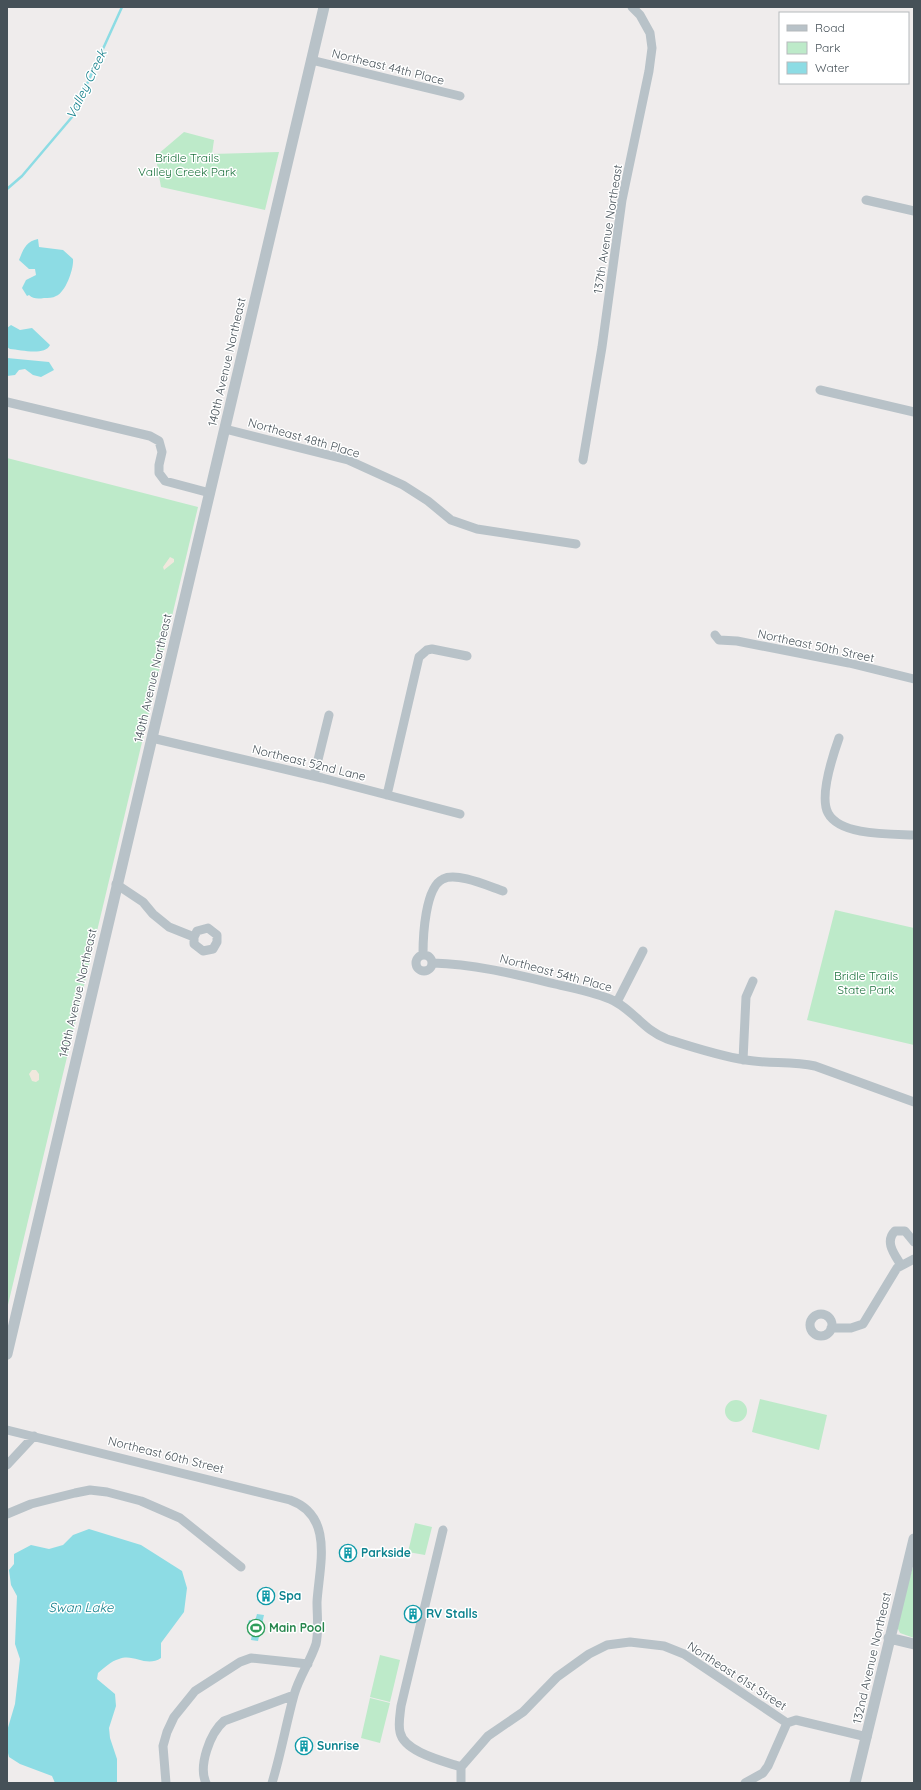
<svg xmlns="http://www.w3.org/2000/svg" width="921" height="1790" viewBox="0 0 921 1790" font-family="Quicksand,sans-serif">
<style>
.green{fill:#bdeac9}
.sand{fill:#f0e8dd}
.water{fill:#8ddce4}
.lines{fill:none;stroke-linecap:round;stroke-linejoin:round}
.stream{stroke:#8ddce4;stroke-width:2.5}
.minor{stroke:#b8c2c8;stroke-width:9}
.tertiary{stroke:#b8c2c8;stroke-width:11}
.labels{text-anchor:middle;stroke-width:3;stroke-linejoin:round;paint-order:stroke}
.street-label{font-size:12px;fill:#465158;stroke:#fff}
.park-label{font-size:12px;fill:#1d733e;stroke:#fff}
.culture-label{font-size:12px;font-weight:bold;fill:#0d838f;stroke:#fff;text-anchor:start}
.leisure-label{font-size:12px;font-weight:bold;fill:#27864d;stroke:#fff;text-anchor:start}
.water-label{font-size:13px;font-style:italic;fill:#16818c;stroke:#fff}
</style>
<rect width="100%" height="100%" fill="#efecec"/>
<!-- green -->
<path class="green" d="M184 132 214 140 212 154 279 152 265 210 161 187 156 159 157 155Z
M7 458 198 507 7 1309Z
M835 910 914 928V1045L807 1020Z
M760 1399 827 1415 819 1450 752 1432Z
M725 1411a11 11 0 1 1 22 0a11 11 0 1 1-22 0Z
M415 1523 432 1527 425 1555 408 1552Z
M914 1563V1638L900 1633 896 1625Z
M380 1655 400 1660 390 1702 370 1697Z
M370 1698 390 1703 380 1743 361 1738Z"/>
<!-- sand -->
<path class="sand" d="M170 557 174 559V562L164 570 163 567Z
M32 1070H36L39 1074V1080L36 1082 32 1081 29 1074Z"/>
<!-- water -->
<path class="water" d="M38 239 39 247 63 250 73 259C74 268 66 292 56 296 53 298 48 298 44 298 38 299 33 299 29 295L27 296 22 288 26 280 36 275 35 269H29L19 260C23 250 26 241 38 239Z
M11 325 20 330 32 328 50 345C45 356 21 350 10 349L7 347V328Z
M7 358 49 362 54 370 41 377 33 375 25 369 19 370 15 375 7 376Z
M89 1529 141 1545 182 1571 187 1588 184 1612 161 1643V1658C146 1668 134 1653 119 1659 111 1661 104 1668 98 1673L97 1679 115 1694 116 1706 109 1728 110 1738 117 1759V1783H55L52 1776 20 1764 9 1757 7 1749V1731L15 1704 20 1659 15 1644 17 1596 11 1585 9 1570 14 1564V1554L31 1545 49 1549 63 1545 73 1535Z
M257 1614 264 1615 258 1641 251 1640 253 1628 247 1627 249 1620 255 1621Z"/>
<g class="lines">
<!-- stream -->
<path class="stream" d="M7 189 22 176 72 117 122 7"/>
<!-- minor -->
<path class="minor" d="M311 60 460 96
M866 200 914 211
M820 390 914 412
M7 402 150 436 159 441 162 452 159 465V473L165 481 210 493
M225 429 348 460 403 485 428 501 451 520 477 529 576 544
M583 460 602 347 622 200 649 71 652 48 650 33 640 15 632 7
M715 635 719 640 737 641 849 663 914 679
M152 738 322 778 460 814
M839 738C833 755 819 796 828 813 840 836 891 834 914 835
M314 776 329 715
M387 795 419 657 427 650 432 649 467 656
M116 884 143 902 153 914 169 927 194 937 197 931 208 928 217 935V942L213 949 203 951 194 944V937
M423 954C423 937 425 887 443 879 457 872 488 886 503 891
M416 963a8 8 0 1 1 16 0a8 8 0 1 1-16 0Z
M433 963C475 964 514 974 555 984 573 988 593 992 610 999 632 1008 644 1031 667 1039 692 1047 719 1056 746 1060 769 1064 792 1061 815 1066L914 1102
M617 1002 643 951
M743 1060 746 997 753 981
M901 1265C895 1255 884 1242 895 1231H905L914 1242
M810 1325a11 11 0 1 1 22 0a11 11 0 1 1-22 0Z
M831 1328H851L863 1324 897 1268 914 1259
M7 1430 290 1500C335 1516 319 1567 317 1602 317 1616 319 1631 316 1644 310 1662 299 1677 294 1695 286 1724 281 1754 272 1783
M7 1465 34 1436
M7 1514 31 1504 75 1493 90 1490 107 1492 141 1501 180 1518 241 1567
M443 1530 401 1706C400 1715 398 1724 400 1732 404 1752 443 1761 461 1767
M166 1783 163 1746 167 1732 174 1717 195 1691 240 1662 251 1658 308 1664
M206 1783C198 1766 210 1733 224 1721L294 1695
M461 1783V1767L488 1736 523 1712 557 1677 589 1654 607 1645 630 1642 664 1646 684 1654 787 1723 796 1720 867 1737
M745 1783 763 1773 768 1766 787 1723"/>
<!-- tertiary -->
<path class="tertiary" d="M7 1354C112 905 218 456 324 7
M889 1638 914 1644
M855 1783 914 1539"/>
</g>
<!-- icons -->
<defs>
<symbol id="building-ring" viewBox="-11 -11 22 22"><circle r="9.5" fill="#fff" stroke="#0f9aa8" stroke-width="1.5"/><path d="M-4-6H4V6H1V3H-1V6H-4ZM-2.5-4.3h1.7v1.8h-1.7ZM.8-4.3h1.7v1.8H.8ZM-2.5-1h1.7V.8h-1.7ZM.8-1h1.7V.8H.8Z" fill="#0f9aa8"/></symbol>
<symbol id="stadium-ring" viewBox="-11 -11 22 22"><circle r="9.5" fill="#fff" stroke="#2e9e5b" stroke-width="1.5"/><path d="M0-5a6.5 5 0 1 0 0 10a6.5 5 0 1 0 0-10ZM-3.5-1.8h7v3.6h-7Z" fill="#2e9e5b"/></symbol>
</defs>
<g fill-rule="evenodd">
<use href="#building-ring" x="338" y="1543" width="20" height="20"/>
<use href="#building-ring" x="256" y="1586" width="20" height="20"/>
<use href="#building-ring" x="403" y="1604" width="20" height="20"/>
<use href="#stadium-ring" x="246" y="1618" width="20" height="20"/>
<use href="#building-ring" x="294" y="1736" width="20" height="20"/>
</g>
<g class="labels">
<!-- street labels -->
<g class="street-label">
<text transform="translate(388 67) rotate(14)" y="4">Northeast 44th Place</text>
<text transform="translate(608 229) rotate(-81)" y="4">137th Avenue Northeast</text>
<text transform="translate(227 362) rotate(-77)" y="4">140th Avenue Northeast</text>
<text transform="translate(304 438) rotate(16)" y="4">Northeast 48th Place</text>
<text transform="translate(816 646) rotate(12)" y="4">Northeast 50th Street</text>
<text transform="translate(153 678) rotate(-77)" y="4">140th Avenue Northeast</text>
<text transform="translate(309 763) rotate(14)" y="4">Northeast 52nd Lane</text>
<text transform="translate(556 973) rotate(15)" y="4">Northeast 54th Place</text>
<text transform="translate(78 993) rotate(-77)" y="4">140th Avenue Northeast</text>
<text transform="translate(166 1455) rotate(14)" y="4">Northeast 60th Street</text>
<text transform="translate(872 1658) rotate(-77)" y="4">132nd Avenue Northeast</text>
<text transform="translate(737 1676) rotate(33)" y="4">Northeast 61st Street</text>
</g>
<!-- park labels -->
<g class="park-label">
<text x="187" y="162">Bridle Trails<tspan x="187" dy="14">Valley Creek Park</tspan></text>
<text x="866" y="980">Bridle Trails<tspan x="866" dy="14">State Park</tspan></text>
</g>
<!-- culture labels -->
<g class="culture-label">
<text x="361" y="1557">Parkside</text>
<text x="279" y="1600">Spa</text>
<text x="426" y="1618">RV Stalls</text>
<text x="317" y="1750">Sunrise</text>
</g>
<!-- leisure labels -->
<g class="leisure-label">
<text x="269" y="1632">Main Pool</text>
</g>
<!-- water labels -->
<g class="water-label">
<text transform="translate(86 84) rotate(-64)" y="5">Valley Creek</text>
<text x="81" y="1612">Swan Lake</text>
</g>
</g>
<!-- border -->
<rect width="921" height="1790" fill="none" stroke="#465158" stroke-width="16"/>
<!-- legend -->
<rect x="779" y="12" width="130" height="72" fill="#ffffff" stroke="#b5b9bc"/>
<rect x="787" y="25" width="20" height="6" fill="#b8c2c8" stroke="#b5b9bc"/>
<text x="815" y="32" font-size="12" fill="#465158">Road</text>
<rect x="787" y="42" width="20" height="12" fill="#bdeac9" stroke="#b5b9bc"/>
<text x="815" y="52" font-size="12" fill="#465158">Park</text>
<rect x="787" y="62" width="20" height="12" fill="#8ddce4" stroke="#b5b9bc"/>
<text x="815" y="72" font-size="12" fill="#465158">Water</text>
</svg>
